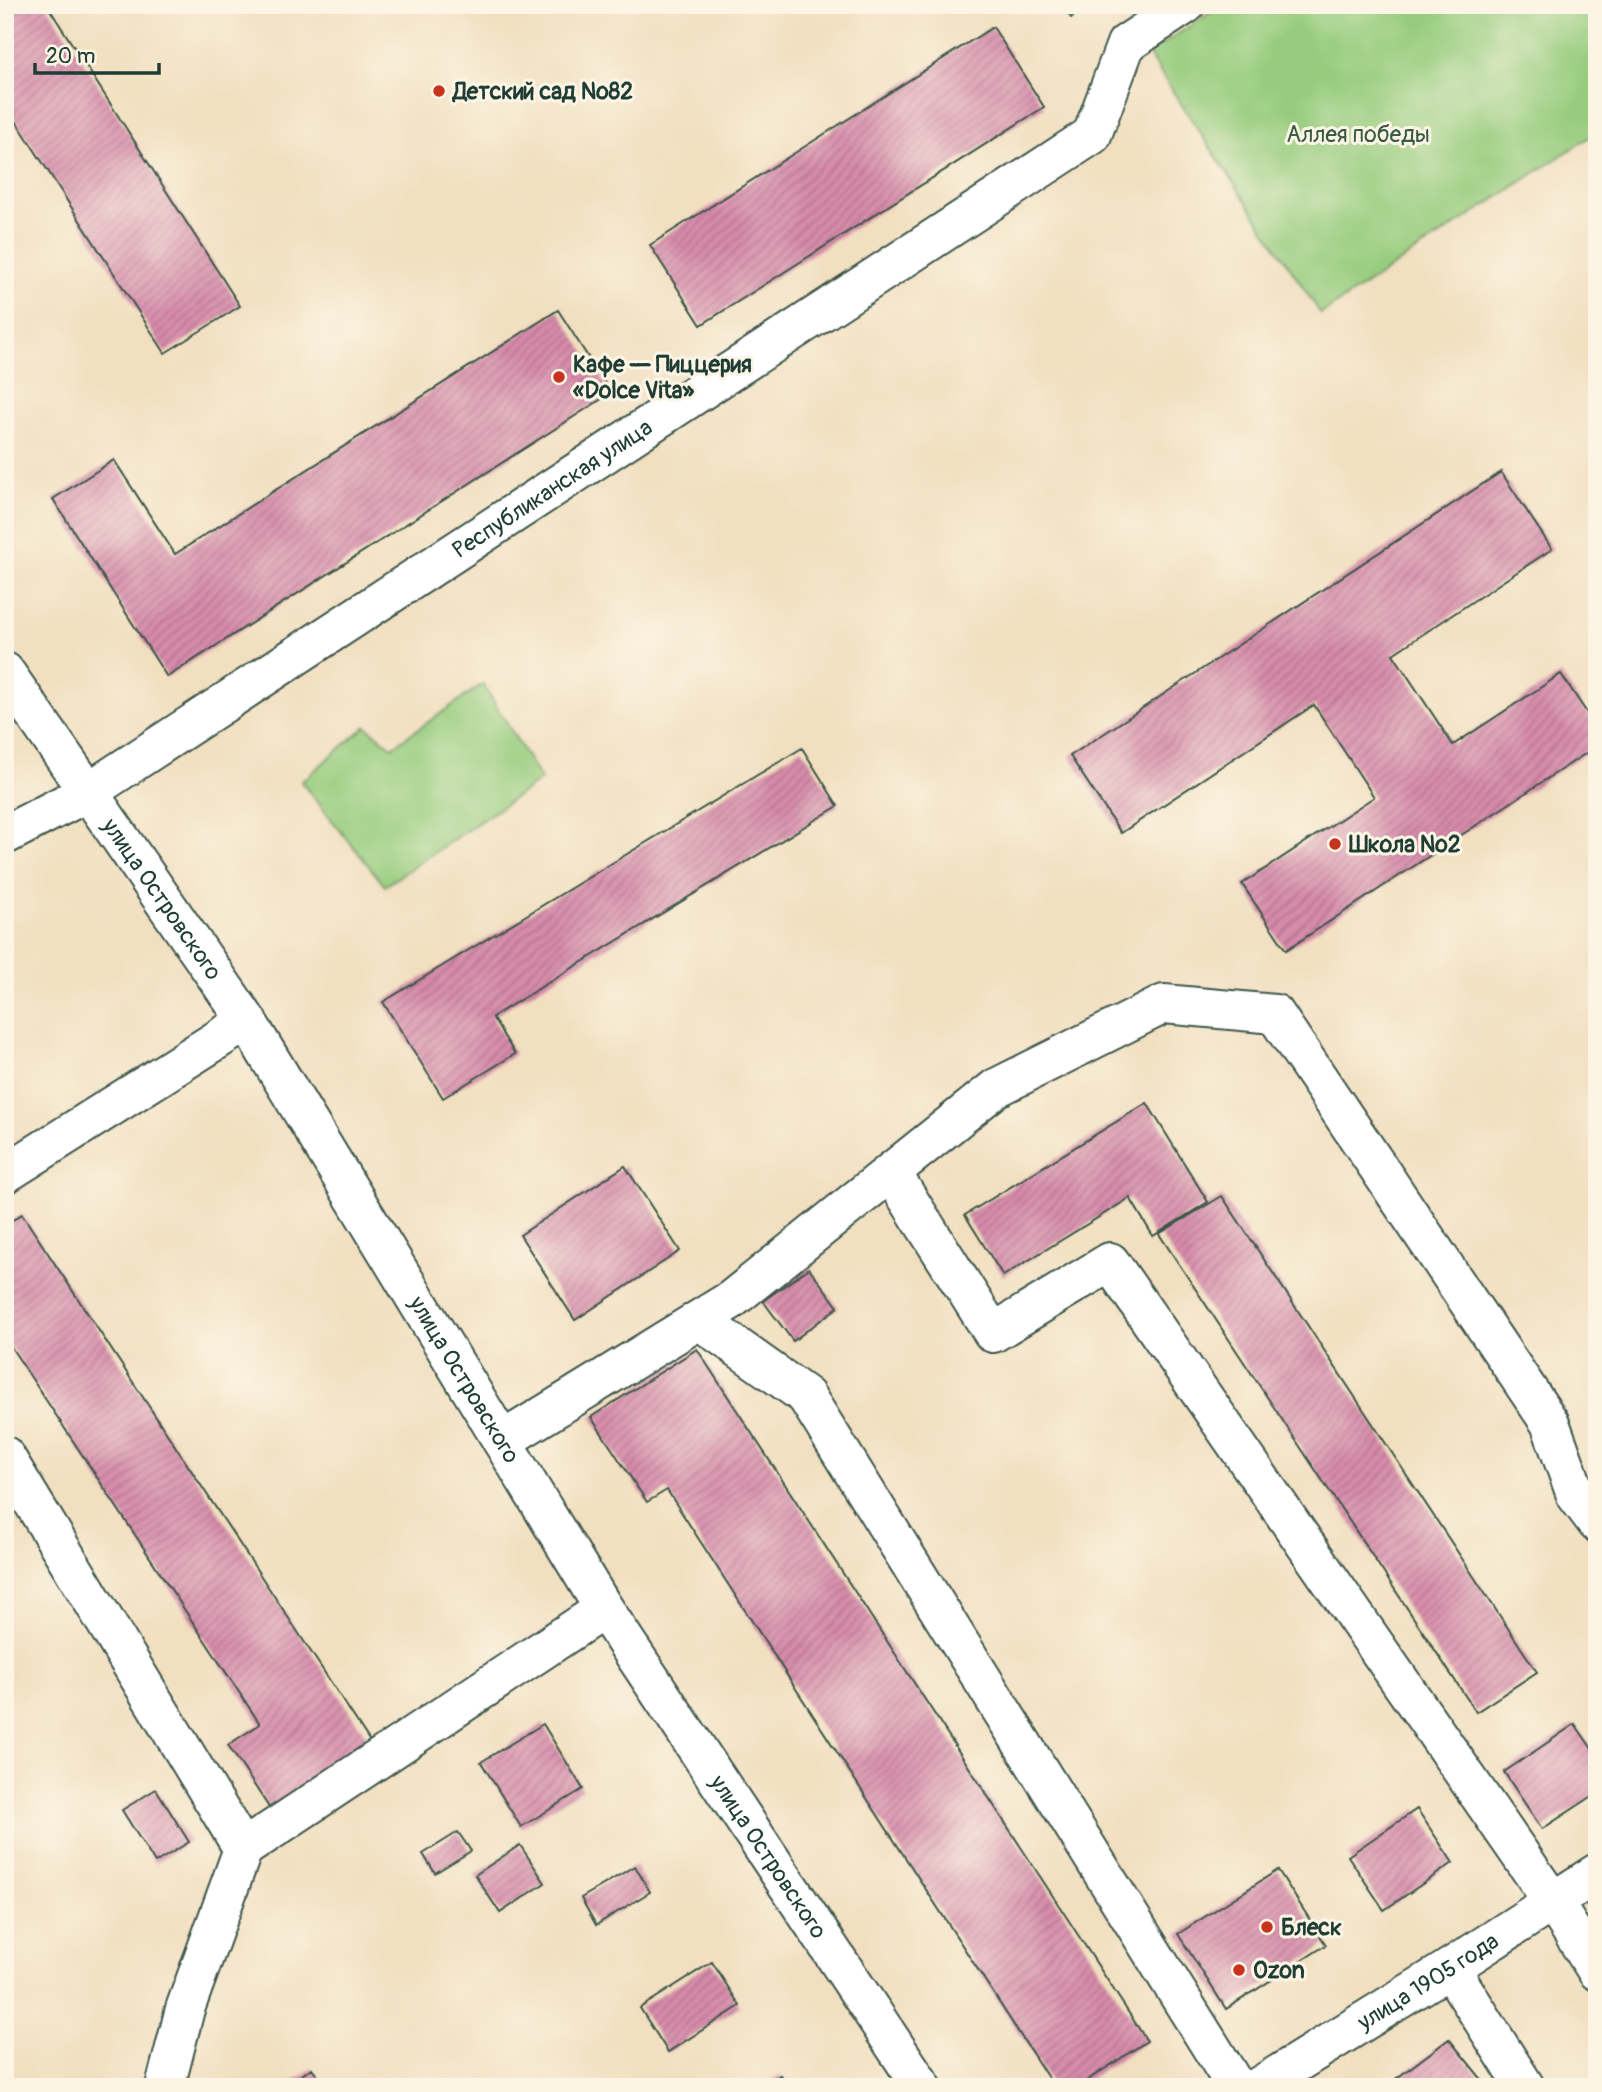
<svg xmlns="http://www.w3.org/2000/svg" width="1602" height="2092" viewBox="0 0 1602 2092" font-family="Pangolin,sans-serif">
<style>
.park{fill:#97cc7e;stroke:#5b8459;stroke-width:2}
.building{fill:url(#building-hatch)}
.lines{fill:none;stroke-linecap:round;stroke-linejoin:round}
.minor-casing{stroke:#3e5549;stroke-width:42}
.minor{stroke:#fff;stroke-width:38}
.poi-dot{fill:#c8321e;stroke:#fcf5e5;stroke-width:2.5}
.labels{text-anchor:middle;stroke-width:6;stroke-linejoin:round;paint-order:stroke}
.poi-label{font-size:23px;font-weight:bold;fill:#1f3d34;stroke:#fcf5e5;text-anchor:start}
.park-label{font-size:23px;fill:#375a43;stroke:#fcf5e5}
.street-label{font-size:23px;fill:#1f3d34;stroke:#fcf5e5}
</style>
<defs>
<pattern id="building-hatch" width="6" height="6" patternUnits="userSpaceOnUse" patternTransform="scale(1.75)"><rect width="6" height="6" fill="#d78baa"/><path d="M-1 1l2-2M0 6l6-6M5 7l2-2" fill="none" stroke="#ae738b"/></pattern>
</defs>
<rect width="100%" height="100%" fill="#fcf5e5"/>
<filter id="ink" filterUnits="userSpaceOnUse"><feTurbulence type="fractalNoise" baseFrequency=".0143" numOctaves="2"/><feDisplacementMap in="SourceGraphic" scale="14" xChannelSelector="R" yChannelSelector="G"/><feConvolveMatrix kernelMatrix="1 2 1 2 8 2 1 2 1" color-interpolation-filters="sRGB"/></filter>
<filter id="wash" filterUnits="userSpaceOnUse"><feTurbulence type="fractalNoise" baseFrequency=".00686" numOctaves="4" result="noise"/><feDisplacementMap in="SourceGraphic" scale="28" xChannelSelector="R" yChannelSelector="G"/><feGaussianBlur stdDeviation="1.57" result="paint"/><feColorMatrix in="noise" values="0 0 0 0 0 0 0 0 0 0 0 0 0 0 0 0 0 1.4 0 .05"/><feComposite in="paint" operator="in"/></filter>
<g filter="url(#wash)">
<rect width="100%" height="100%" fill="#f1dfc0"/>
<!-- park -->
<path class="park" d="M1222 5H1597V132L1321 314 1148 54Z
M483 684 541 780 385 886 301 782 366 726 392 747Z"/>
<g id="blocks">
<!-- building -->
<path class="building" d="M5 5H47L240 306 165 353 5 104Z
M1062 5H1091L1071 18Z
M993 27 1044 107 701 325 650 245Z
M558 310 611 393 167 677 53 499 114 460 175 554Z
M1501 472 1552 549 1393 654 1453 745 1561 674 1597 728V746L1286 950 1242 884 1374 797 1314 705 1121 833 1070 756Z
M802 748 838 806 492 1017 515 1054 443 1098 383 1002Z
M1147 1103 1208 1202 1153 1236 1130 1198 1003 1276 965 1215Z
M625 1166 680 1251 575 1320 520 1235Z
M1222 1196 1537 1672 1476 1712 1159 1234Z
M22 1214 373 1746 272 1812 228 1745 260 1724 5 1338V1225Z
M809 1268 838 1307 793 1341 763 1301Z
M697 1349 1147 2041 1077 2087H1054L667 1490 647 1502 591 1417Z
M543 1724 583 1789 521 1827 481 1762Z
M1575 1724 1597 1756V1793L1542 1829 1504 1772Z
M156 1789 189 1842 155 1863 122 1810Z
M1417 1809 1453 1863 1384 1910 1348 1856Z
M458 1832 471 1851 435 1873 423 1854Z
M520 1845 545 1883 500 1913 475 1875Z
M635 1866 650 1892 596 1925 581 1898Z
M1278 1870 1326 1945 1226 2009 1178 1934Z
M712 1962 740 2006 668 2052 640 2008Z
M1449 2039 1488 2087H1385Z
M312 2068 325 2087H285Z
M780 2075 788 2087H762Z"/>
</g>
</g>
<g filter="url(#ink)">
<use href="#blocks" fill-opacity="0" stroke="#3e5549" stroke-width="2"/>
<g class="lines">
<defs>
<g id="minor">
<path id="s1" d="M5 672 247 1021 604 1609 922 2087"/>
<path id="s2" d="M5 835 88 792 1092 135 1126 44 1185 5"/>
<path d="M891 1172 993 1333 1110 1262 1553 1902 1597 1971"/>
<path d="M5 1174 247 1021"/>
<path d="M699 1320 806 1396 1236 2087"/>
<path d="M502 1441 731 1300 996 1088 1164 1004 1275 1014 1550 1423 1576 1495 1597 1523"/>
<path d="M5 1456 243 1849 604 1609"/>
<path d="M1450 1968 1525 2087"/>
<path d="M165 2087 185 2009 243 1849"/>
<path id="s3" d="M1258 2087 1450 1968 1597 1873"/>
</g>
</defs>
<!-- minor casing -->
<use href="#minor" class="minor-casing"/>
<!-- minor -->
<use href="#minor" class="minor"/>
</g>
</g>
<!-- markers -->
<g class="poi-dot">
<circle cx="439" cy="91" r="7"/>
<circle cx="559" cy="377" r="7"/>
<circle cx="1335" cy="844" r="7"/>
<circle cx="1267" cy="1927" r="7"/>
<circle cx="1239" cy="1970" r="7"/>
</g>
<g class="labels">
<!-- poi labels -->
<g class="poi-label">
<text x="453" y="99">Детский сад №82</text>
<text x="573" y="372">Кафе — Пиццерия<tspan x="573" dy="26">«Dolce Vita»</tspan></text>
<text x="1349" y="852">Школа №2</text>
<text x="1281" y="1935">Блеск</text>
<text x="1253" y="1978">Ozon</text>
</g>
<!-- park labels -->
<g class="park-label">
<text x="1358" y="142">Аллея победы</text>
</g>
<!-- street labels -->
<g class="street-label">
<text dy="8" stroke="none"><textPath href="#s2" startOffset="648">Республиканская улица</textPath></text>
<text dy="8" stroke="none"><textPath href="#s1" startOffset="276">улица Островского</textPath></text>
<text dy="8" stroke="none"><textPath href="#s1" startOffset="844">улица Островского</textPath></text>
<text dy="8" stroke="none"><textPath href="#s1" startOffset="1410">улица Островского</textPath></text>
<text dy="8" stroke="none"><textPath href="#s3" startOffset="200">улица 1905 года</textPath></text>
</g>
</g>
<!-- margin -->
<rect width="1602" height="2092" fill="none" stroke="#fcf5e5" stroke-width="28"/>
<!-- scale -->
<path d="M35 63v10h124v-10" fill="none" stroke="#1f3d34" stroke-width="3.5"/>
<text x="46" y="63" font-size="21" fill="#1f3d34" stroke="#fcf5e5" stroke-width="5" paint-order="stroke">20 m</text>
</svg>
